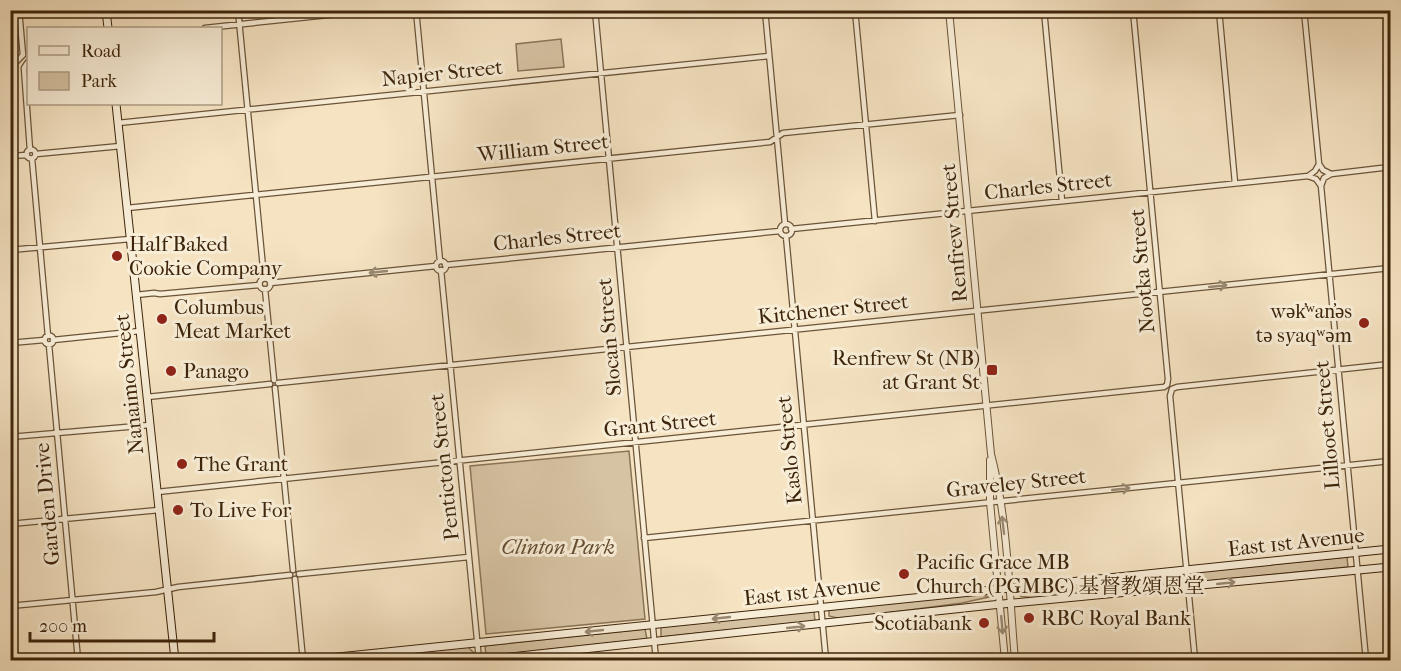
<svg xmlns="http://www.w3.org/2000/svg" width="1401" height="671" viewBox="0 0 1401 671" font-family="'IM FELL French Canon','Noto Serif SC',serif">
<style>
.green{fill:#d6c3a3;stroke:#8a7457;stroke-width:1.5}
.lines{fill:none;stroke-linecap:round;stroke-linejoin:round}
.minor-casing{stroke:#6b5439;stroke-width:7}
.tertiary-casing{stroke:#6b5439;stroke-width:8}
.secondary-casing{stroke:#3d250b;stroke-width:9}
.minor{stroke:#f8edd7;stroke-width:4.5}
.tertiary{stroke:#f8edd7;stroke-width:6}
.secondary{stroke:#f8edd7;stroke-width:7}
.oneway{stroke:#9a8971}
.poi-dot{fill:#8f2418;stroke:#f8edd7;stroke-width:2}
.labels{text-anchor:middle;stroke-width:6;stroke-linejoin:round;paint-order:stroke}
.street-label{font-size:21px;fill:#3d250b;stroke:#f8edd7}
.poi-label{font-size:21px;fill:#3d250b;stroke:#f8edd7;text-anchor:start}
.park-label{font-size:21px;font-style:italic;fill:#634c31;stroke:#f8edd7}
</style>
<rect width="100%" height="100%" fill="#f5e3c2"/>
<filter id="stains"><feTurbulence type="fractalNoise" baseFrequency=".00333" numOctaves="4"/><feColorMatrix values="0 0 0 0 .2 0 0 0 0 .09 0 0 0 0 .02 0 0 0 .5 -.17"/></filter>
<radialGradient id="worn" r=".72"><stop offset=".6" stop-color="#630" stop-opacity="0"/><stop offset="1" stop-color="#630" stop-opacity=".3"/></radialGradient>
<!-- green -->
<path class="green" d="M561 39 564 67 518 71 516 44Z
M629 451 645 619 486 634 470 466Z
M1347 557 1348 567 1196 582 1191 578 1193 574 1196 572Z
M1170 575 1179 577 1182 582 1180 584 1039 599 1020 596 1035 592 1093 582Z
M980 594 989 597 962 603 841 619 829 616V610Z
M814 611 815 621 661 637V627Z
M645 629 647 639 486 656 485 646 491 645Z
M468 647 474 653 470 658 441 660H341Z"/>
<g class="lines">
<defs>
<path id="minor" d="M238 10 264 278
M416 10 440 261
M595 10 656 660
M765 10 785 224
M855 10 875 221
M1044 10 1062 201
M1219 10 1235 183
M1304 10 1319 164 1323 170 1331 174
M1389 10 1390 21
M766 13 794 10
M205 28 376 10
M28 62 24 68 30 150
M10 63 16 62 23 55 19 10
M118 123 769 56
M26.5 154a4.5 4.5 0 1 1 9 0a4.5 4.5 0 1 1-9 0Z
M36 154 121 146
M10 156 27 155
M32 159 48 336
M1308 176 1315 171 1319 164
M127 208 770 142 783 133 960 115
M780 230a6 6 0 1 1 12 0a6 6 0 1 1-12 0Z
M791 229 1308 176 1316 179 1321 186
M786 236 826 660
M10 250 130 239
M436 266a5 5 0 1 1 10 0a5 5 0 1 1-10 0Z
M445 265 780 231
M441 270 479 660
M259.5 284a5.5 5.5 0 1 1 11 0a5.5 5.5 0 1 1-11 0Z
M270 283 436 266
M265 289 274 380
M136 295 154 293 160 294 259 285
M44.5 340a4.5 4.5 0 1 1 9 0a4.5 4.5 0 1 1-9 0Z
M53 340 140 331
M10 343 44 340
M49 345 78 660
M278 383 1390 268
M275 388 293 570
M147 397 270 384
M10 437 150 425
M157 492 1164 387 1167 385 1168 379 1133 10
M10 524 159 510
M644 538 1390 461
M299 574 469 557
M295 579 303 660
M10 606 156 592 178 587 290 575
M1195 660 1170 396 1172 389 1177 387 1390 364
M1366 660 1321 186 1324 178 1331 174 1390 167"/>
<path id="tertiary" d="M949 10 991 454C1008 519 1009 593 1015 660
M990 460V502L1005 660"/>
<path id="secondary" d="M106 10 108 28
M116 104 175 660
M309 660 1390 549
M482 660 992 605 1390 567"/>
</defs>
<!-- minor casing -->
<use href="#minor" class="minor-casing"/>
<!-- tertiary casing -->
<use href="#tertiary" class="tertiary-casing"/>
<!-- secondary casing -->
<use href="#secondary" class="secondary-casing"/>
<!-- minor -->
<use href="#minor" class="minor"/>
<!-- tertiary -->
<use href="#tertiary" class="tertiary"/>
<!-- secondary -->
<use href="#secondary" class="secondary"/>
</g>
<!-- one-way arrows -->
<defs><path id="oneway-shaft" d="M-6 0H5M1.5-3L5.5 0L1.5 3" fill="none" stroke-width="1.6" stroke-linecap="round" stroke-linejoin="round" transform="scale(1.5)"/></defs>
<g class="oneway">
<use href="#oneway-shaft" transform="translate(378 272) rotate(174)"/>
<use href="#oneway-shaft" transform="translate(1218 286) rotate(-6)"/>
<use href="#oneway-shaft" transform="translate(1121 489) rotate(-6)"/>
<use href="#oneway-shaft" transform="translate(1003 525) rotate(-97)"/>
<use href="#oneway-shaft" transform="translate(1226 583) rotate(-6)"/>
<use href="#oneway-shaft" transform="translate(721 618) rotate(174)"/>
<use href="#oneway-shaft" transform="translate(1002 625) rotate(85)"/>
<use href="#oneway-shaft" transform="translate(796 627) rotate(-6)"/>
<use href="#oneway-shaft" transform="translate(594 631) rotate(174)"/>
</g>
<!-- markers -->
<g class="poi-dot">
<circle cx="117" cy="256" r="6"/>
<circle cx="162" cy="319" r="6"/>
<circle cx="1364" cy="323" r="6"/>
<rect x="986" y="364" width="12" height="12" rx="3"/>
<circle cx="171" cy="371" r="6"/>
<circle cx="182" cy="464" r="6"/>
<circle cx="178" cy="510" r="6"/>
<circle cx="904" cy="574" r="6"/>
<circle cx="1029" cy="618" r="6"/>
<circle cx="984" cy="623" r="6"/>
</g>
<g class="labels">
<!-- street labels -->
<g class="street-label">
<text transform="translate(442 73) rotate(-6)" y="7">Napier Street</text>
<text transform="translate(543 148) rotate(-6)" y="7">William Street</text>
<text transform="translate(1048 186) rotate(-6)" y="7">Charles Street</text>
<text transform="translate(954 233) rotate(-95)" y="7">Renfrew Street</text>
<text transform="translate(557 237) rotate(-6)" y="7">Charles Street</text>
<text transform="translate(1142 271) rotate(-95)" y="7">Nootka Street</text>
<text transform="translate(833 309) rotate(-6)" y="7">Kitchener Street</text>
<text transform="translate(609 337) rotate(-95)" y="7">Slocan Street</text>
<text transform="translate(129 384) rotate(-96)" y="7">Nanaimo Street</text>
<text transform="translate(660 424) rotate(-6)" y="7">Grant Street</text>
<text transform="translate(1327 425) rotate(-95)" y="7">Lillooet Street</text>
<text transform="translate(789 450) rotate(-96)" y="7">Kaslo Street</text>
<text transform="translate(444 467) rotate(-96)" y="7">Penticton Street</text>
<text transform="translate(1016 483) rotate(-6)" y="7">Graveley Street</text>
<text transform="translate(47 504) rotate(-95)" y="7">Garden Drive</text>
<text transform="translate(1296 542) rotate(-6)" y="7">East 1st Avenue</text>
<text transform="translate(812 591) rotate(-6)" y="7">East 1st Avenue</text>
</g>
<!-- poi labels -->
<g class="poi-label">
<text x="129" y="251">Half Baked<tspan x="129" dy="24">Cookie Company</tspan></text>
<text x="174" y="314">Columbus<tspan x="174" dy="24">Meat Market</tspan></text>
<text x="1352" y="318" text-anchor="end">wək̓ʷan̓əs<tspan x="1352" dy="24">tə syaqʷəm</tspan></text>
<text x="980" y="365" text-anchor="end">Renfrew St (NB)<tspan x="980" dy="24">at Grant St</tspan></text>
<text x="183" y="378">Panago</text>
<text x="194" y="471">The Grant</text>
<text x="190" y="517">To Live For</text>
<text x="916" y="569">Pacific Grace MB<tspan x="916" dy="24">Church (PGMBC) 基督教頌恩堂</tspan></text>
<text x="1041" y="625">RBC Royal Bank</text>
<text x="972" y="630" text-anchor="end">Scotiabank</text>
</g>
<!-- park labels -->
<g class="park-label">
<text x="558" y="554">Clinton Park</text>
</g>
</g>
<!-- margin -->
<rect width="1401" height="671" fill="none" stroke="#f5e3c2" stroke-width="36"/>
<rect x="12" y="12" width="1377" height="647" fill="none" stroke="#3d250b" stroke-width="3"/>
<rect x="18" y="18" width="1365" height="635" fill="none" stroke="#3d250b" stroke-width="1.5"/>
<!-- legend -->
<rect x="27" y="27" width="195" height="78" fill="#f8edd7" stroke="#ad9d85" stroke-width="1.5"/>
<rect x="39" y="46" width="30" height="9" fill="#f8edd7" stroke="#ad9d85" stroke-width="1.5"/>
<text x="81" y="57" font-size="18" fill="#3d250b">Road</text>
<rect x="39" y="72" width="30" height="18" fill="#d6c3a3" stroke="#ad9d85" stroke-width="1.5"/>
<text x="81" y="87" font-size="18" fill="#3d250b">Park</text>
<!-- scale -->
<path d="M30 632v9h184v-9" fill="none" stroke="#3d250b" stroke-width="3"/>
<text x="39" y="632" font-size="18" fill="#3d250b" stroke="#f8edd7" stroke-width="4.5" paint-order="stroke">200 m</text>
<rect width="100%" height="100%" filter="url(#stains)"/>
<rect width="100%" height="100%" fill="url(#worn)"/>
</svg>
